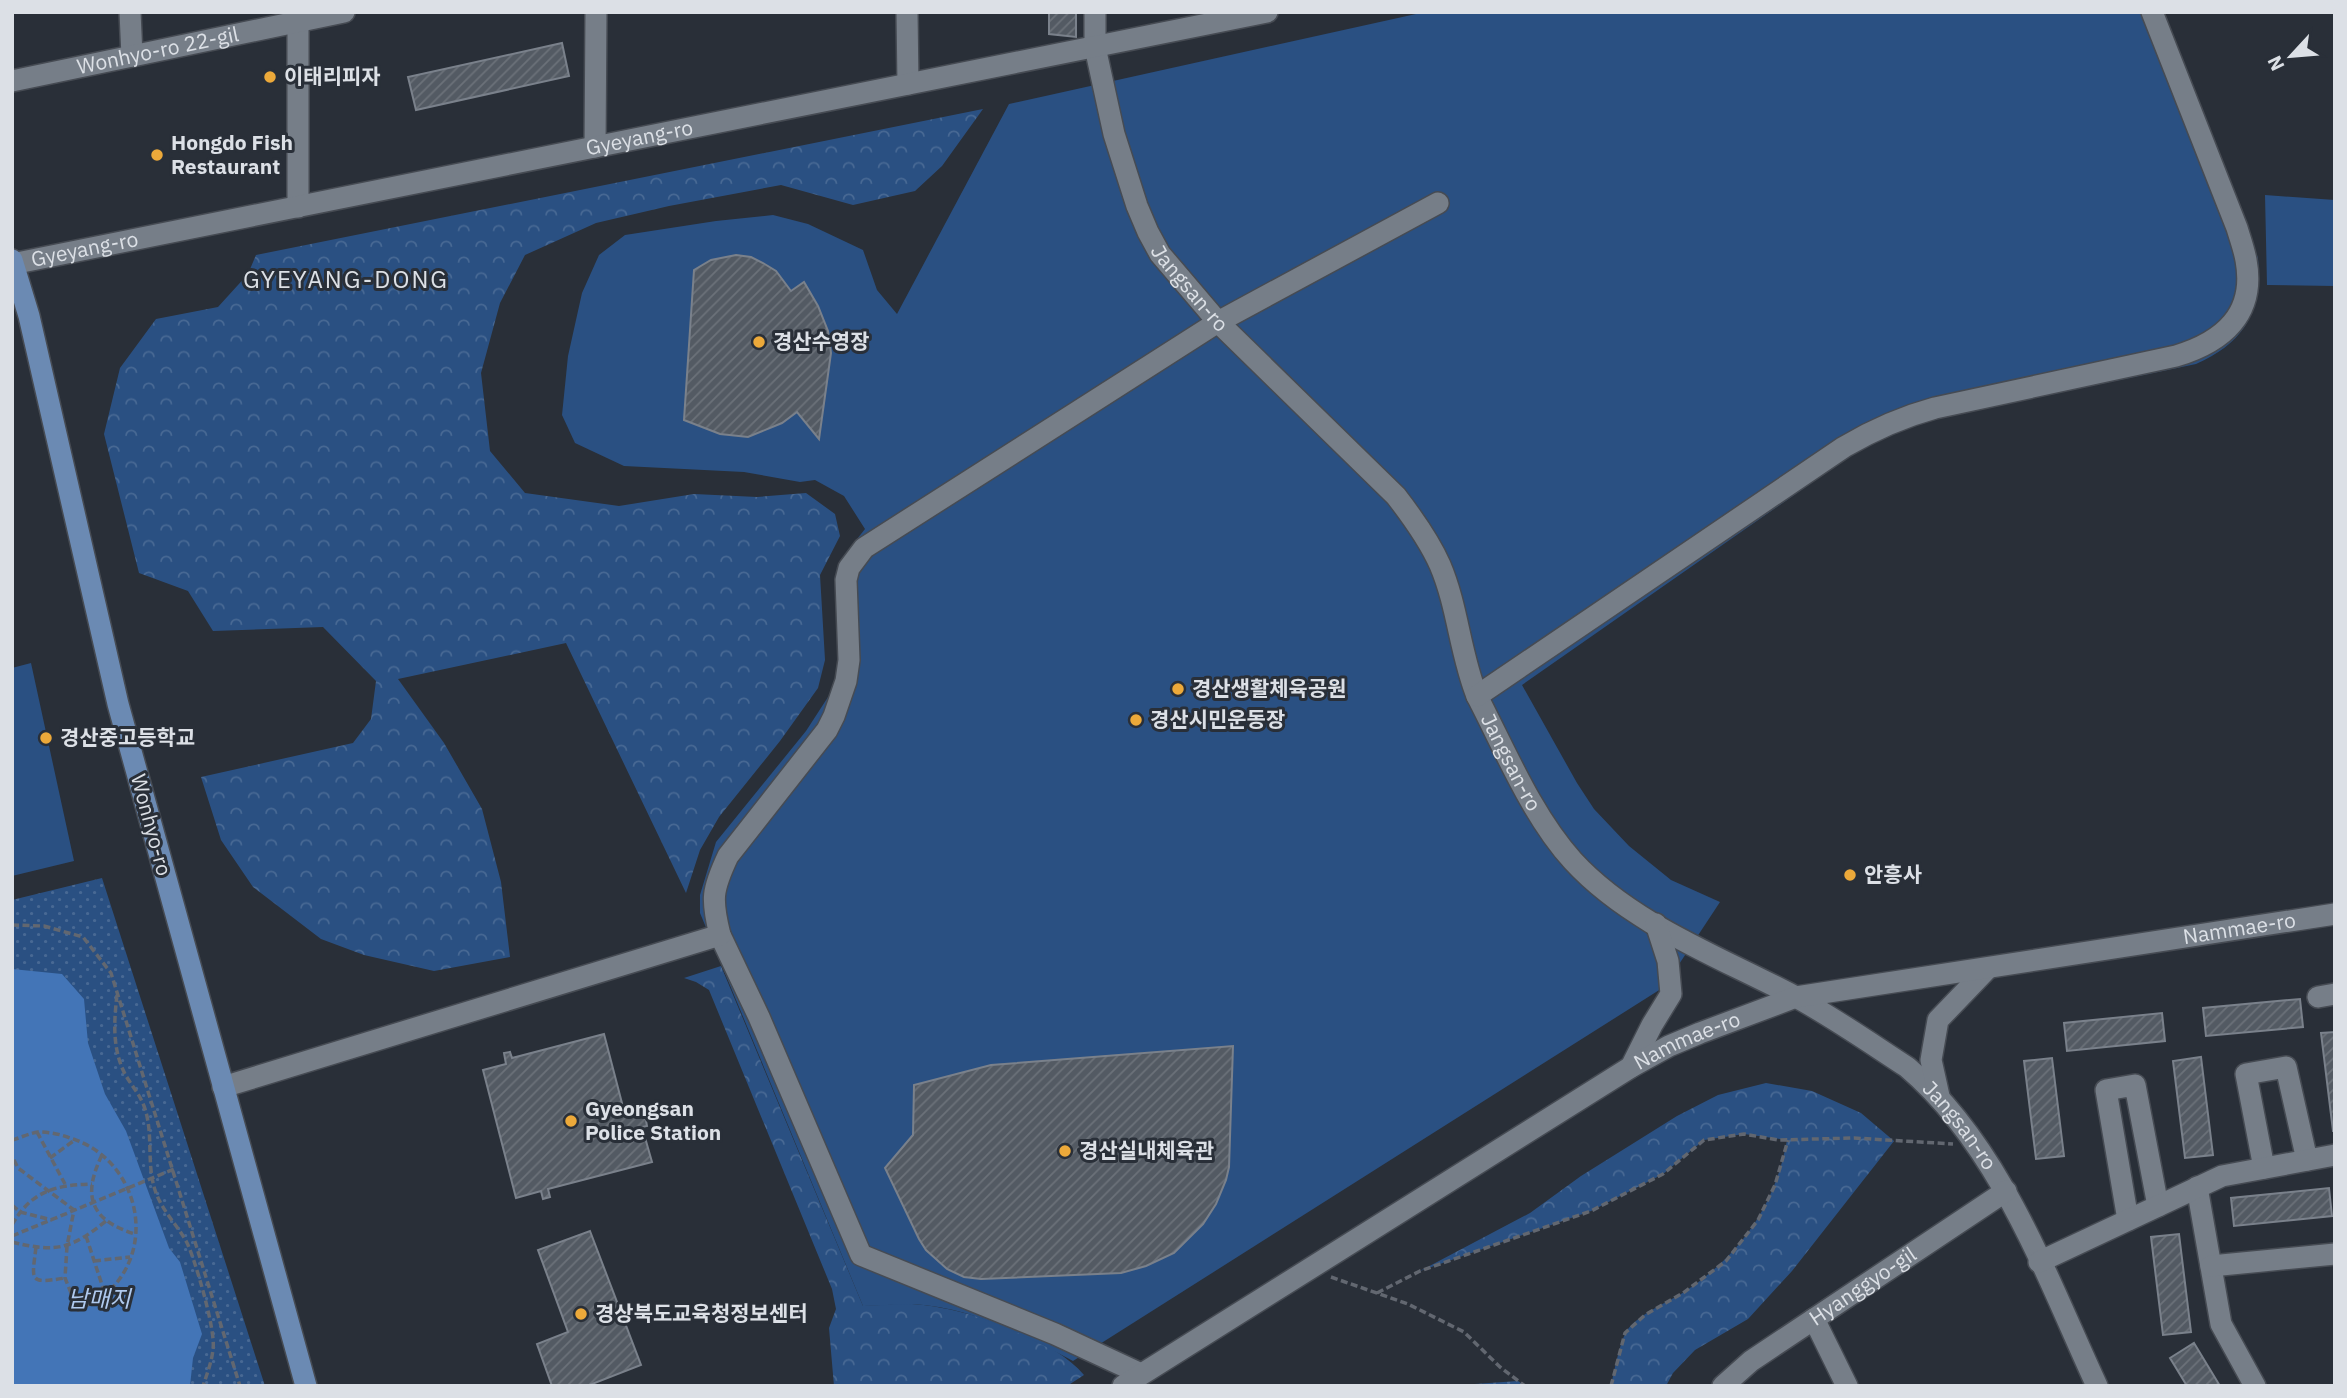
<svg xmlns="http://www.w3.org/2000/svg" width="2347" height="1398" viewBox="0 0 2347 1398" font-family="'IBM Plex Sans','Noto Sans KR',sans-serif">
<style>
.grass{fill:url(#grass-dots)}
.forest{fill:url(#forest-crowns)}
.garden{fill:#2a5082}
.water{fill:#4375b7}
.building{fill:url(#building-hatch);stroke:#7a818b;stroke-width:2}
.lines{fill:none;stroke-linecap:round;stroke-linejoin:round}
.minor-casing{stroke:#464b53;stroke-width:24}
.major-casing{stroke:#464b53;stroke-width:24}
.path{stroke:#626770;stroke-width:3.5;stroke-dasharray:7 3.5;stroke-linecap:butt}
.minor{stroke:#767e88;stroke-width:21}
.major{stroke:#6b8ab3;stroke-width:21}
.poi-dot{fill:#eca93a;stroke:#292f38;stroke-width:2.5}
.labels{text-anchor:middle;stroke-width:6;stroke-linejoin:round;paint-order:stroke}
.street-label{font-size:21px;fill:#dce0e6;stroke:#292f38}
.poi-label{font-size:21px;font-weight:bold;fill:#dce0e6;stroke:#292f38;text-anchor:start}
.water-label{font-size:23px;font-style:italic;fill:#b0caef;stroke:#292f38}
.quarter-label{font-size:24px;letter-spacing:2px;fill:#dce0e6;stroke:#292f38}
</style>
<defs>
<pattern id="grass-dots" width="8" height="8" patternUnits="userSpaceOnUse" patternTransform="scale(1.75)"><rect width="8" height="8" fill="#2a5082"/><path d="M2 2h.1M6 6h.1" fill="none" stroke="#486994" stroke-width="1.8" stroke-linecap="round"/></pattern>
<pattern id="forest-crowns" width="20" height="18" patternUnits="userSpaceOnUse" patternTransform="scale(1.75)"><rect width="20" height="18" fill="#2a5082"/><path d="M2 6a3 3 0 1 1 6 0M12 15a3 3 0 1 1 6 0" fill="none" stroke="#486994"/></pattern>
<pattern id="building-hatch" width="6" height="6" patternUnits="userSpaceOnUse" patternTransform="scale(1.75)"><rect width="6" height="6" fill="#535a63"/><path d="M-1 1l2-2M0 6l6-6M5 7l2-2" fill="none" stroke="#6b7179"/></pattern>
</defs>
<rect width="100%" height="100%" fill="#292f38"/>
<!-- grass -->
<path class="grass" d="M102 878 265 1386H12V900Z
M1518 1381 1525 1386H1446Z"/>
<!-- forest -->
<path class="forest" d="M983 109 942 166 915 191 853 205 781 185 669 206 596 223 525 255 500 303 481 373 490 451 525 493 619 506 694 494 757 497 806 493 835 514 840 536 820 575 825 660 818 688 780 741 719 817 700 850 686 893 566 643 398 679 444 743 482 809 501 882 510 957 434 971 364 955 321 939 253 887 221 840 201 777 353 743 371 719 376 681 323 627 213 631 188 591 139 573 104 434 120 368 156 319 218 307 248 274 256 255Z
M721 966 863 1306C879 1306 896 1303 912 1304 963 1307 1051 1336 1084 1375L1067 1386H834L829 1328 836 1309 832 1289 709 990 696 982 684 978Z
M1766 1083 1812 1091 1861 1113 1894 1141 1792 1271 1748 1319 1695 1350 1673 1373 1666 1386H1611C1614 1371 1619 1347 1625 1334 1633 1317 1666 1303 1681 1294 1739 1257 1775 1207 1787 1140L1744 1134 1704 1140 1663 1174 1591 1211 1420 1271 1530 1213 1581 1176 1677 1116 1718 1095Z"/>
<!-- garden -->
<path class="garden" d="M1425 12H2164L2258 258C2262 312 2245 342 2196 364L1923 421 1867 444 1522 685 1577 783 1594 809 1629 846 1671 880 1720 902 1664 987 1073 1361C1022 1334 971 1307 912 1304 896 1304 879 1306 863 1306L700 913V895L716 842 806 731 830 694 840 668 836 576 845 554 865 529 844 496 815 480 800 482 744 472 624 466 575 443 562 415 568 356 582 293 599 255 625 235 716 221 773 215 808 224 863 250 877 290 897 314 1009 104Z
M2265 195 2335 200V286L2267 285Z
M31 663 74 861 12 876V668Z"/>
<!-- water -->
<path class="water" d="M12 969 62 974 84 999 88 1043 105 1094 126 1131 169 1248 180 1262 202 1334 193 1358 190 1386H12Z"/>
<!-- building -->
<path class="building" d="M1049 12H1076V37L1049 34Z
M562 43 569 76 416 110 408 77Z
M736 255 751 257 763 263 776 271 791 291 804 282 818 306 828 331 831 353 819 439 797 412 782 423 748 437 720 434 684 420 694 270 711 260Z
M2300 999 2303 1027 2206 1036 2203 1008Z
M2162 1013 2165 1041 2067 1051 2064 1023Z
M2335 1032V1131H2333L2321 1033Z
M604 1034 623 1107 636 1104 639 1116 645 1115 647 1126 642 1127 652 1162 548 1189 550 1197 543 1199 541 1191 516 1198 483 1070 506 1064 504 1053 510 1052 512 1058Z
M1233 1046 1229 1167 1226 1180 1216 1204 1203 1224 1174 1253 1146 1266 1121 1273 981 1279 964 1277 947 1269 926 1250 919 1239 885 1168 913 1135 914 1085 991 1065Z
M2201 1057 2213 1155 2185 1158 2173 1061Z
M2052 1058 2064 1156 2036 1159 2024 1061Z
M2329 1188 2332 1216 2234 1226 2231 1198Z
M590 1231 641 1365 587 1386H552L537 1344 568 1332 538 1250Z
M2179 1234 2191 1332 2163 1335 2151 1237Z
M2194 1343 2220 1386H2187L2170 1358Z"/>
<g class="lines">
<defs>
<g id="minor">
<path d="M130 12 132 56"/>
<path d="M298 12V207"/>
<path d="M907 12 908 84"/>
<path id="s1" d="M1095 12V47L1114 134 1137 206 1148 232 1160 254 1218 322 1396 496C1413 518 1429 540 1440 565 1458 607 1460 654 1477 696 1505 750 1532 816 1573 861 1631 924 1720 957 1794 996 1833 1017 1870 1043 1907 1067 2001 1147 2046 1276 2097 1386"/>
<path id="s2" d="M12 81 344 12"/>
<path d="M595 147 596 12"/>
<path id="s3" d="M12 264 1267 12"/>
<path d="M1477 696 1844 447C1873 430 1902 417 1935 408L2176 356C2223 342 2256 314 2246 260 2244 249 2240 238 2237 228L2152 12"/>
<path d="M720 935 759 1017 861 1255 1055 1334 1141 1374"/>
<path d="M2318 997 2335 994"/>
<path d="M1631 1067 1652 1025 1671 994 1668 961 1656 924"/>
<path d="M223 1087 720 935C711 899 712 890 728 856L827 730 834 716 846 681 849 660 846 580 849 568 864 548 1218 322 1438 203"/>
<path d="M1939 1096 1931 1060 1938 1020 1988 968"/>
<path d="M2264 1168 2246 1074 2286 1067 2307 1160"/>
<path d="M2197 1187 2221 1324 2255 1386"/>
<path d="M2128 1220 2106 1090 2135 1085 2158 1206"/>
<path d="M2039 1262 2222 1176 2335 1155"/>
<path d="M2211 1266 2335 1254"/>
<path d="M1814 1319 1847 1386"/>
<path id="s4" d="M1123 1386 1631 1067 1669 1046 1700 1033 1796 997 2335 914"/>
<path id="s5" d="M1723 1386 1751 1361 2006 1191"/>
</g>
<path id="major" d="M12 260 29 316 118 704 306 1386"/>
</defs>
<!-- minor casing -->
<use href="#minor" class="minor-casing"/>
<!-- major casing -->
<use href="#major" class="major-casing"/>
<!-- path -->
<path class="path" d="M12 925 44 926 83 937 111 973 240 1386
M117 995C114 1021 112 1049 125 1074 131 1085 139 1093 144 1106 154 1133 146 1162 155 1190 162 1212 179 1226 188 1245 196 1263 216 1331 213 1349 212 1361 207 1374 203 1386
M37 1132 65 1184
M12 1140C20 1138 30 1133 38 1132 49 1132 60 1134 70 1138 137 1158 160 1246 106 1294 98 1300 87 1305 78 1310L65 1278 67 1246 74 1210 18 1168 12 1156
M102 1155C82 1196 90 1220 135 1234
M50 1158 76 1139
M12 1205 20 1212 52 1220
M12 1225C31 1191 55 1185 92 1184
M12 1236 174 1169
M86 1236 105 1294
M12 1242C57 1253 71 1249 106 1221
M36 1247C32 1281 28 1284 65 1278
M94 1261 130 1257
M1331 1277 1408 1304 1464 1332 1500 1367 1525 1386
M1377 1293 1420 1271 1591 1211 1663 1174 1704 1140 1744 1134 1778 1140 1854 1138 1953 1144
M1611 1386 1625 1333 1645 1315 1683 1293 1726 1261 1758 1220 1775 1185 1788 1140"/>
<!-- minor -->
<use href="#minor" class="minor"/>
<!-- major -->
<use href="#major" class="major"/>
</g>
<!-- markers -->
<g class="poi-dot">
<circle cx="270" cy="77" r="7"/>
<circle cx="157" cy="155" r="7"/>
<circle cx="759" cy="342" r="7"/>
<circle cx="1178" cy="689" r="7"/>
<circle cx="1136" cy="720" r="7"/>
<circle cx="46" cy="738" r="7"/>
<circle cx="1850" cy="875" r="7"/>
<circle cx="571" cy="1121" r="7"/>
<circle cx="1065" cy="1151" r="7"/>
<circle cx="581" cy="1314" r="7"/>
</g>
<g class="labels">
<!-- street labels -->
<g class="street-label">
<text dy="7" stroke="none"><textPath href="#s2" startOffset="149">Wonhyo-ro 22-gil</textPath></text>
<text dy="7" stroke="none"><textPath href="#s3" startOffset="640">Gyeyang-ro</textPath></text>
<text dy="7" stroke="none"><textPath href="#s3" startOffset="74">Gyeyang-ro</textPath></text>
<text dy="7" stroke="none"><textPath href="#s1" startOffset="298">Jangsan-ro</textPath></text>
<text dy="7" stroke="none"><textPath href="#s1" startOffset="884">Jangsan-ro</textPath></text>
<text transform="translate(151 825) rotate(75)" y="7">Wonhyo-ro</text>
<text dy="7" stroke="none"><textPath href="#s4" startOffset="1228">Nammae-ro</textPath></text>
<text dy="7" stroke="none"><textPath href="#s4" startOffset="662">Nammae-ro</textPath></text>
<text dy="7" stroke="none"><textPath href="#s1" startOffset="1474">Jangsan-ro</textPath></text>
<text dy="7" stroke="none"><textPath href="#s5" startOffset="172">Hyanggyo-gil</textPath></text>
</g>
<!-- poi labels -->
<g class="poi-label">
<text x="284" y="84">이태리피자</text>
<text x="171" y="150">Hongdo Fish<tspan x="171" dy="24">Restaurant</tspan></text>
<text x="773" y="349">경산수영장</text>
<text x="1192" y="696">경산생활체육공원</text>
<text x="1150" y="727">경산시민운동장</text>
<text x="60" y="745">경산중고등학교</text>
<text x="1864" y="882">안흥사</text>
<text x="585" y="1116">Gyeongsan<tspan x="585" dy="24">Police Station</tspan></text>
<text x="1079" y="1158">경산실내체육관</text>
<text x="595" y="1321">경상북도교육청정보센터</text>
</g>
<!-- water labels -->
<g class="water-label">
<text x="99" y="1307">남매지</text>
</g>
<!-- quarter labels -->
<g class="quarter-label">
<text x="346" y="288">GYEYANG-DONG</text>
</g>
</g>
<!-- border -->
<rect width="2347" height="1398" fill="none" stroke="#dce0e6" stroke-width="28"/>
<!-- north arrow -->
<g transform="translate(2291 56) rotate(244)" stroke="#292f38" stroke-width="5" paint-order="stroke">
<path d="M0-5L12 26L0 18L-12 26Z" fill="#dce0e6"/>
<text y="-10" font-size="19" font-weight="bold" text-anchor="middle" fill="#dce0e6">N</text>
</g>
</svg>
